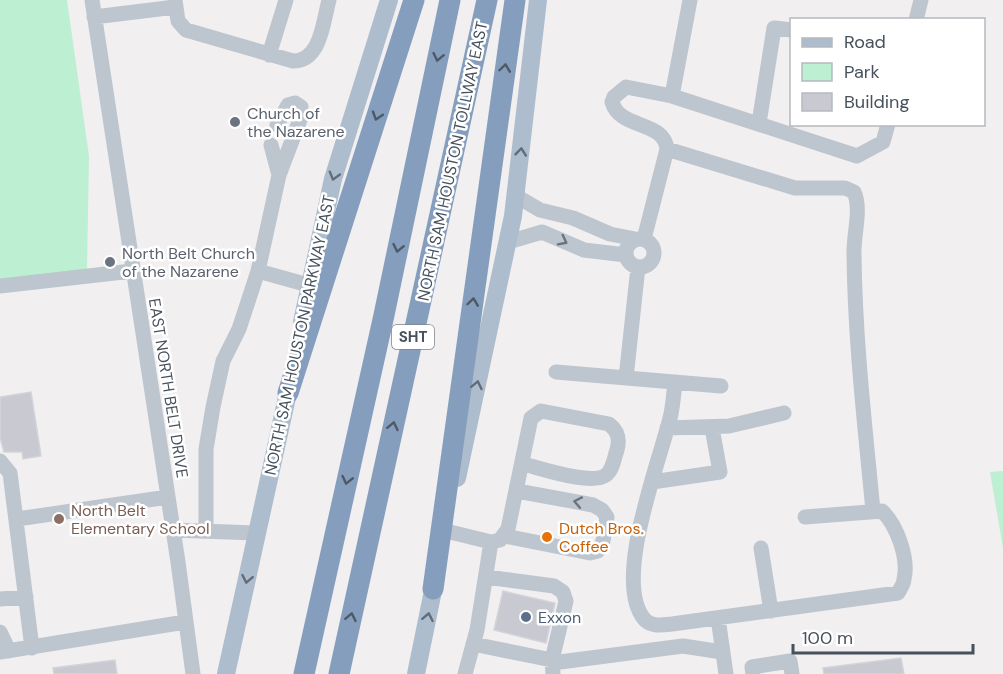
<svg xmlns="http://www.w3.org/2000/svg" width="1003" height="674" viewBox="0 0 1003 674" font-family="'DM Sans',sans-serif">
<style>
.green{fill:#bdefd3}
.building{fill:#c9cad1;stroke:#d3d4da;stroke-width:1.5}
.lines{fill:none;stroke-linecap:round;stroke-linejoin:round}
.minor{stroke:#bdc5ce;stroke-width:15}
.major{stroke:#aebdce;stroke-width:18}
.highway{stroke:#869ebe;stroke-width:21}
.oneway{stroke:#4d5966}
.oneway2{stroke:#616c78}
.oneway3{stroke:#6a747e}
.worship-dot{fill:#6b7280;stroke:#fff;stroke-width:2}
.education-dot{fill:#8d6e63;stroke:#fff;stroke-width:2}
.food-dot{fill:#e8710a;stroke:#fff;stroke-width:2}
.service-dot{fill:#5c6f8a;stroke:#fff;stroke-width:2}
.labels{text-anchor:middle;stroke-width:5;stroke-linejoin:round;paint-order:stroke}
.shield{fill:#fff;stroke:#7e858d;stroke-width:1.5}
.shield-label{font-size:15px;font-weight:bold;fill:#47515c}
.worship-label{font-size:16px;fill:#5b616d;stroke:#fff;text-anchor:start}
.street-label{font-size:16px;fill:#47515c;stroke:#fff}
.education-label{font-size:16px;fill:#785e54;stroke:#fff;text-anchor:start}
.food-label{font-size:16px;fill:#c56008;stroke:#fff;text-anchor:start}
.service-label{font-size:16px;fill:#4e5e75;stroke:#fff;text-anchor:start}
</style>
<rect width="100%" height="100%" fill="#f1efef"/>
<!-- green -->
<path class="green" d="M0 0H67L89 156 87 270 0 281Z
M1003 471V548L990 472Z"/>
<!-- building -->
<path class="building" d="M31 392 41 456 23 459 22 452H4L0 437V397Z
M503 591 555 603 546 643 494 630Z
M901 658 904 674H824L823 668Z
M115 660 117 674H54L53 668Z"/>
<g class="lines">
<!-- minor -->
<path class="minor" d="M92 0 178 562 193 674
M175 0 178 21 186 30 293 61C321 61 323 22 329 0
M690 0 672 96 857 156 883 142 888 124
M94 17 175 7
M916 20 921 0
M269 55 286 0
M759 123 774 28 792 30
M271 145 279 175 301 117V107L295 103 288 105 277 125
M667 149 795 188H845L854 192C862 209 853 236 854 255 855 341 865 426 873 511
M279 175 258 271 319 288
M516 196 540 210 573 218 610 234 635 239
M626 253a14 14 0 1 1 28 0a14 14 0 1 1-28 0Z
M644 239 667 149C664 120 620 130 612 102L614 97 626 87 672 96
M508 242 542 232 584 250 626 255
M0 286 132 271
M556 372 721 386
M626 378 638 267
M675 382C674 393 673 403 671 414 661 459 611 582 645 620 652 627 663 625 672 624L898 593C900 589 904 584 904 579 909 559 897 525 882 511L805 517
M667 428 729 426 784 413
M0 461 10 473 32 648
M652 482 720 472 712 428
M17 519 168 497
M173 530 256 533
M206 530V449L213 407 223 361 239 329 258 271
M446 531 491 542 477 630 465 674
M505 536 590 553 598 551 603 541 607 517 602 510 593 505 517 491
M491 542 500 540 508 529 531 418 541 411 609 424C618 431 620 439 617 450 614 458 613 470 606 475 591 486 541 468 523 464
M761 548 771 611
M486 577 554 586 563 592 566 601 552 660 560 662 683 646 722 652
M0 599 26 597
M718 618 726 674
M0 632 9 651
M473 644 552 660 553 674
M0 652 185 622
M753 674 752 667 790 661 792 674"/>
<!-- major -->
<path class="major" d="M302 322 333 179 389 0
M457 478 513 216 538 0
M226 674 291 379
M416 674 436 576"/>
<!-- highway -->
<path class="highway" d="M288 393 414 0
M433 589 515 0
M304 674 384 315 450 0
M339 674 487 0"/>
</g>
<!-- one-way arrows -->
<defs><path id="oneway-chevron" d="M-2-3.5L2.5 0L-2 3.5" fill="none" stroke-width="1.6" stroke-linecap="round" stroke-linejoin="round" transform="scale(1.5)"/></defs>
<g class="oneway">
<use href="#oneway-chevron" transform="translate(438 57) rotate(102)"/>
<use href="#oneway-chevron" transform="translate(505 68) rotate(-82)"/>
<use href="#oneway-chevron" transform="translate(377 116) rotate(108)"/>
<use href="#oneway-chevron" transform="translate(398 248) rotate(102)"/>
<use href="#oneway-chevron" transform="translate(473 302) rotate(-82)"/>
<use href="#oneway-chevron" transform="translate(393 426) rotate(-78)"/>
<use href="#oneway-chevron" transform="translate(347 480) rotate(103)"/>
<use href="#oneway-chevron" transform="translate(351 617) rotate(-78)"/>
</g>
<g class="oneway2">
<use href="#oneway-chevron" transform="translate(521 152) rotate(-84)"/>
<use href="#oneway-chevron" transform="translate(334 176) rotate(106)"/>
<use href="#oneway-chevron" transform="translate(477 385) rotate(-78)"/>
<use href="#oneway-chevron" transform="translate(247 579) rotate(101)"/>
<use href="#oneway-chevron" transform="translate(428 617) rotate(-79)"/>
</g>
<g class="oneway3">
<use href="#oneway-chevron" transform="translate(563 241) rotate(27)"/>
<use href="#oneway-chevron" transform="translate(578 502) rotate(-169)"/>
</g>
<!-- markers -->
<g class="worship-dot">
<circle cx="235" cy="122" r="6"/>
<circle cx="110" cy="262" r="6"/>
</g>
<circle class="education-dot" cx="59" cy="519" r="6"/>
<circle class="food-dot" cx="547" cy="537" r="6"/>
<circle class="service-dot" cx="526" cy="617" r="6"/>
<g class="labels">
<!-- shield labels -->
<rect class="shield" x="392" y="325" width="42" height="24" rx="4.5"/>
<g class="shield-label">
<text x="413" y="342">SHT</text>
</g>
<!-- worship labels -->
<g class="worship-label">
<text x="247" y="119">Church of<tspan x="247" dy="18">the Nazarene</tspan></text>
<text x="122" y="259">North Belt Church<tspan x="122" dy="18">of the Nazarene</tspan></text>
</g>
<!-- street labels -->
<g class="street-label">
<text transform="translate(452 161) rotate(-78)" y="6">NORTH SAM HOUSTON TOLLWAY EAST</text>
<text transform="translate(299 335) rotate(-78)" y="6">NORTH SAM HOUSTON PARKWAY EAST</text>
<text transform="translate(169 388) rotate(81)" y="6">EAST NORTH BELT DRIVE</text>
</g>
<!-- education labels -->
<g class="education-label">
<text x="71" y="516">North Belt<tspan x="71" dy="18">Elementary School</tspan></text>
</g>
<!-- food labels -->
<g class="food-label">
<text x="559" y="534">Dutch Bros.<tspan x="559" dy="18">Coffee</tspan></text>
</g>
<!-- service labels -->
<g class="service-label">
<text x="538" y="623">Exxon</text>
</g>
</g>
<!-- legend -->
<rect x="790" y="18" width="195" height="108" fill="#ffffff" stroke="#b5b9be" stroke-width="1.5"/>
<rect x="802" y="38" width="30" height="9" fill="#aebdce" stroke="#b5b9be" stroke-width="1.5"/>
<text x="844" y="48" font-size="18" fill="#47515c">Road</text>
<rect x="802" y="63" width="30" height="18" fill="#bdefd3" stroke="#b5b9be" stroke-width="1.5"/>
<text x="844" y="78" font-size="18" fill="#47515c">Park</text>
<rect x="802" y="93" width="30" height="18" fill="#c9cad1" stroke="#b5b9be" stroke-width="1.5"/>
<text x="844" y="108" font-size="18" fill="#47515c">Building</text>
<!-- scale -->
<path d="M793 644v9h180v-9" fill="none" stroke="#47515c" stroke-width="3"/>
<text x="802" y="644" font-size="18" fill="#47515c" stroke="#ffffff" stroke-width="4.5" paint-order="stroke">100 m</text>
</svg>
